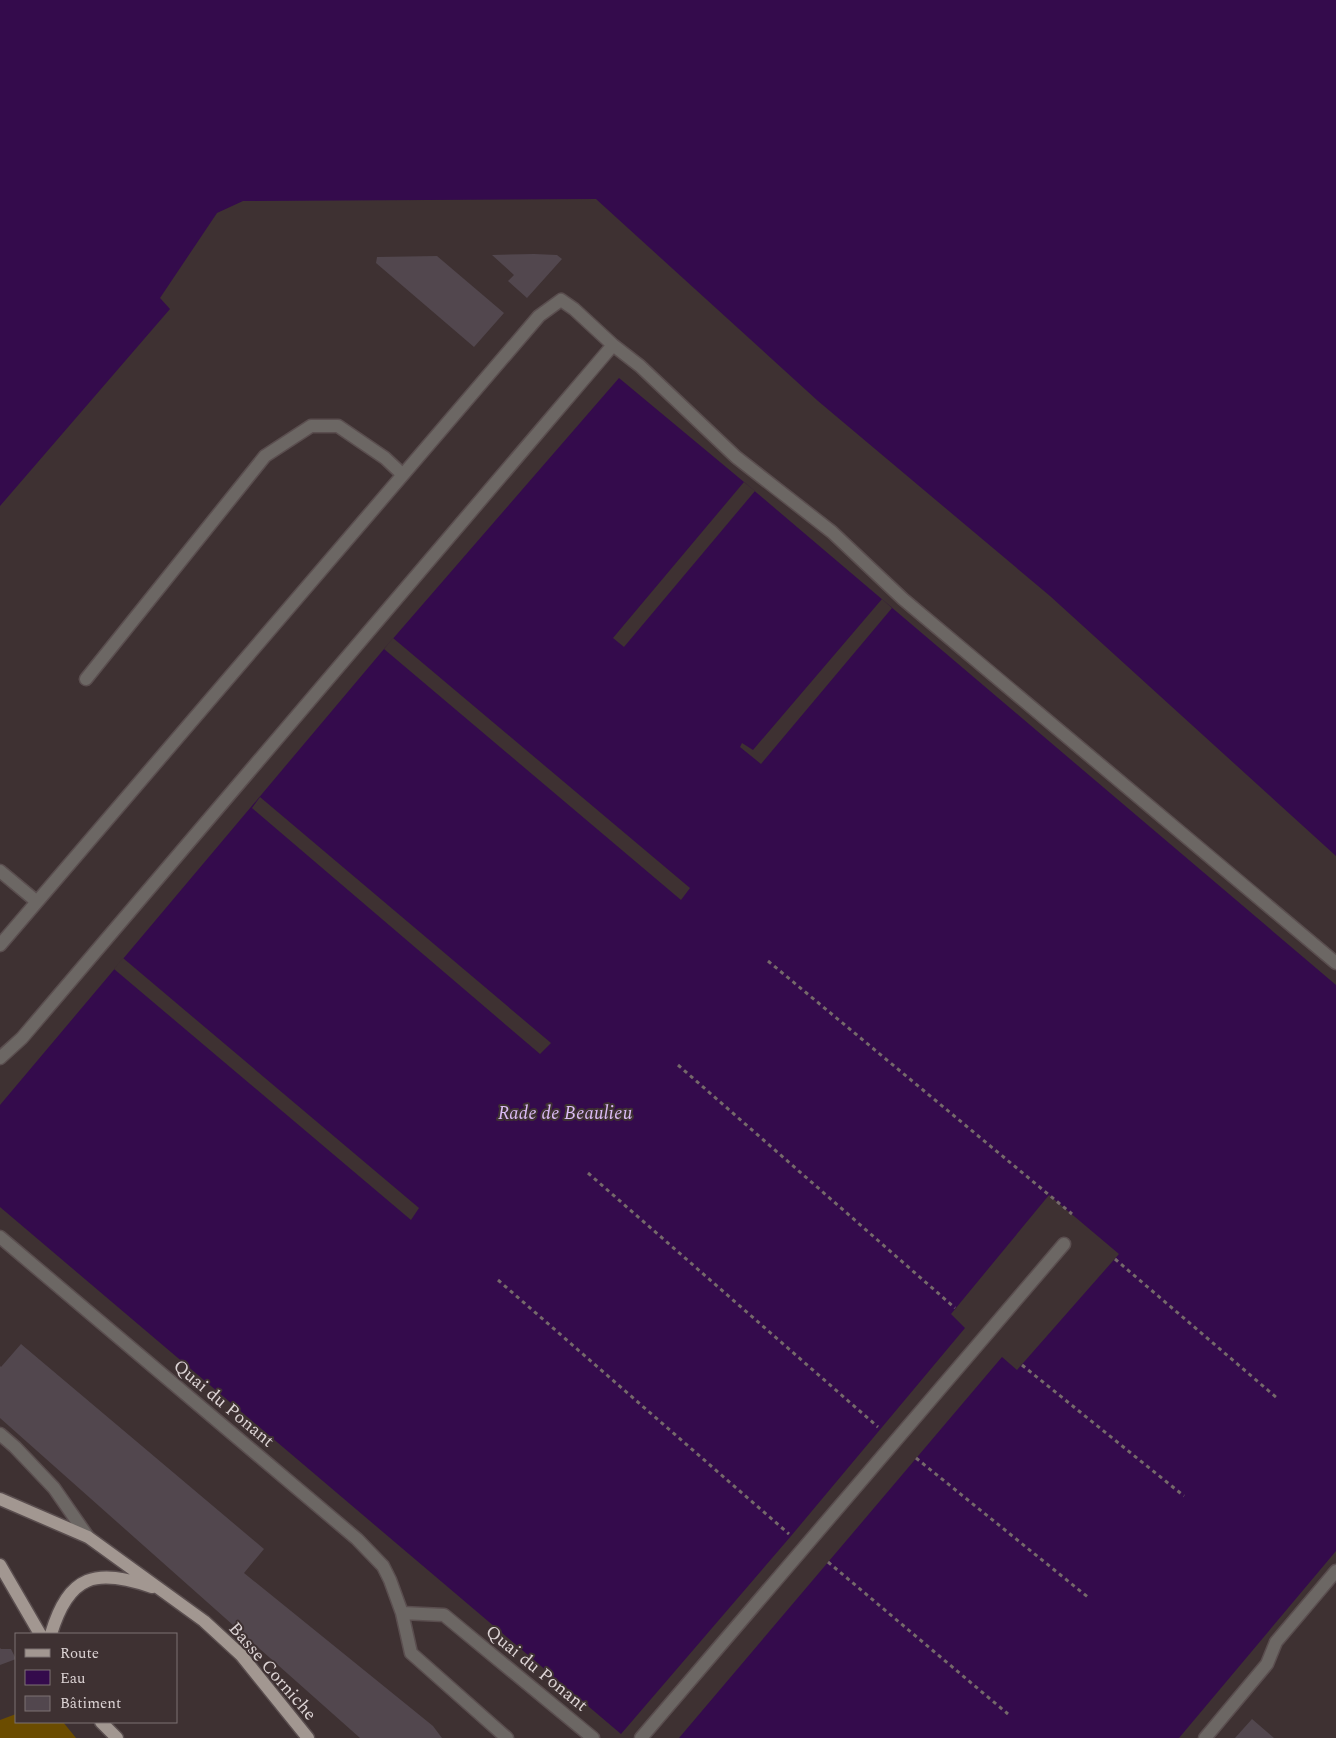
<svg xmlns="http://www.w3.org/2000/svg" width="1336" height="1738" viewBox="0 0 1336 1738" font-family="Spectral,serif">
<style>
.green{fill:#6b4c00}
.water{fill:#340b4c}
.pier{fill:#3e3132}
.building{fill:#52474e}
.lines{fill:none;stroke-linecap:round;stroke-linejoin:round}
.minor-casing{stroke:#5a4e4f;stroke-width:15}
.major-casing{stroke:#5a4e4f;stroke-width:15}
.path{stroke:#75696a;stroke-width:3;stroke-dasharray:4 4;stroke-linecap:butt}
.minor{stroke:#6c6764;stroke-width:12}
.major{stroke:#a29791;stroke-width:12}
.labels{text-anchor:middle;stroke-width:4;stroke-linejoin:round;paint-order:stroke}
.street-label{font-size:18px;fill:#dcd3d4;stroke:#3e3132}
.water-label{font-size:19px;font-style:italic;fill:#dbbbf5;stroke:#3e3132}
</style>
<rect width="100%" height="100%" fill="#3e3132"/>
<!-- green -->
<path class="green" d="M16 1714V1722H63L76 1738H0V1720Z"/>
<!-- water -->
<path class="water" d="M0 0H1336V856L1050 596 818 401 596 199 243 201 217 213 160 298 170 309 0 506Z
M619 378 744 482 1336 985V1551L1179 1738H679L1002 1357 1017 1370 1119 1254 1049 1195 951 1314 965 1328 791 1536 621 1734 0 1207V1105L384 649Z"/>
<!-- pier -->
<path class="pier" d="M744 482 755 491 624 647 613 638Z
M882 599 892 608 761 764 740 747 742 743 753 750Z
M393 638 690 888 681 900 384 649Z
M260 797 551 1043 540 1054 252 808Z
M123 958 419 1208 411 1220 114 969Z"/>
<!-- building -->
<path class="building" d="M534 254 557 255 562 259 527 298 508 281 514 275 492 255Z
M437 256 504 313 474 347 376 263 377 257Z
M21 1344 264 1549 244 1573 433 1726 442 1738H360L0 1418V1366L1 1367Z
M0 1648 1 1649H11L16 1659 0 1665Z
M1252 1719 1274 1738H1235Z"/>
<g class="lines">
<defs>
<path id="minor" d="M613 345 640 366 736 457 832 532 903 599 1336 963
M86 679 265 456 311 426H338L385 458 402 474
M0 871 36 901
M0 945 539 316 561 300 574 309 613 345 22 1038 0 1058
M0 1237 357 1539 383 1566 390 1580 402 1613 411 1653 507 1738
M0 1434 15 1447 54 1488 88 1537
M402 1613 444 1615 593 1738
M641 1738 1064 1244
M1205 1738 1267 1664 1276 1642 1336 1571"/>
<path id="major" d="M0 1499 88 1537 204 1621 241 1655 308 1738
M0 1565 40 1634
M51 1634C69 1574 96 1568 152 1587
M101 1722 117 1738"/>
</defs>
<!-- minor casing -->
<use href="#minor" class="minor-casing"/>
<!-- major casing -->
<use href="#major" class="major-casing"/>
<!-- path -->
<path class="path" d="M768 961 1072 1214
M678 1065 955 1308
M588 1173 878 1427
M1115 1259 1277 1398
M498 1280 789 1534
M1022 1365 1184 1496
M916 1458 1089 1598
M828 1562 1008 1714"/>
<!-- minor -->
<use href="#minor" class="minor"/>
<!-- major -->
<use href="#major" class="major"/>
</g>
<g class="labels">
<!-- street labels -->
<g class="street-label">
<text transform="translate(224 1403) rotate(40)" y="6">Quai du Ponant</text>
<text transform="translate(537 1668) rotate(39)" y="6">Quai du Ponant</text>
<text transform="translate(273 1671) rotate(49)" y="6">Basse Corniche</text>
</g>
<!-- water labels -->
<g class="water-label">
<text x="565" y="1119">Rade de Beaulieu</text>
</g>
</g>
<!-- legend -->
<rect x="15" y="1633" width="162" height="90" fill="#3e3132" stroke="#7d7273"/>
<rect x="25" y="1649" width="25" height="8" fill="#a29791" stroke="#7d7273"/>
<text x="60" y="1658" font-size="15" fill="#dcd3d4">Route</text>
<rect x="25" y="1670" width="25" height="15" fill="#340b4c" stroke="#7d7273"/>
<text x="60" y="1683" font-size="15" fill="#dcd3d4">Eau</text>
<rect x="25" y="1696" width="25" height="15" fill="#52474e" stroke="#7d7273"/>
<text x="60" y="1708" font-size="15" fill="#dcd3d4">Bâtiment</text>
</svg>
